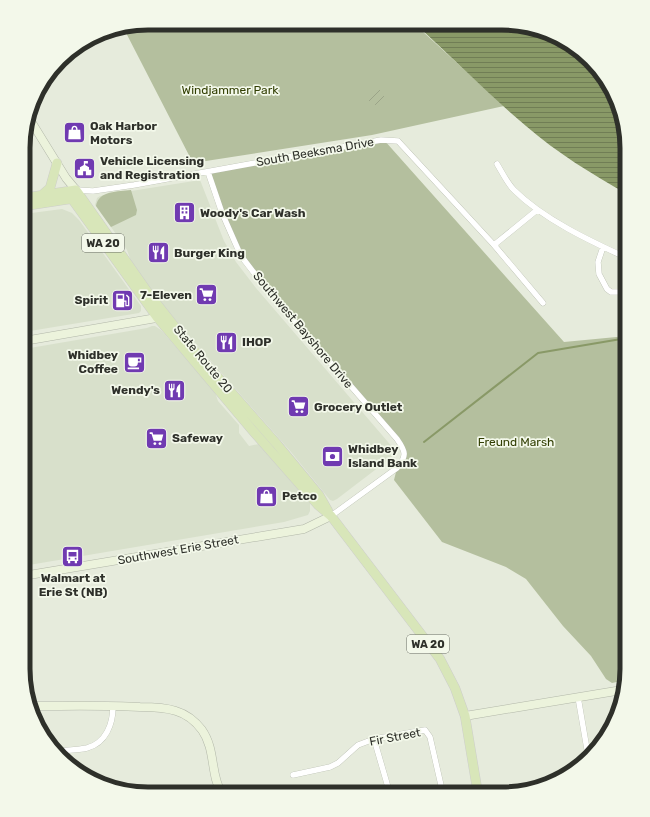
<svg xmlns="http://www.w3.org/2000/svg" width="650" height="817" viewBox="0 0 650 817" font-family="Rubik,sans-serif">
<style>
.built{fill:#d8e0cb}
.green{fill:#b4bf9e}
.garden{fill:url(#garden-furrows)}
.water{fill:url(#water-rules)}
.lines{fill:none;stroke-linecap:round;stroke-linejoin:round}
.stream{stroke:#899967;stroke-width:2}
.street-casing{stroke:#b2b7a9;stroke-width:6}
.secondary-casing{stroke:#b2b7a9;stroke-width:9}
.primary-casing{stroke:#cdcdcc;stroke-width:10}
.street{stroke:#fff;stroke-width:5.5}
.secondary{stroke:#ecf3dc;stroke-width:8}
.primary{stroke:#d8e6b9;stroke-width:9}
.labels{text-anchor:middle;stroke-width:3.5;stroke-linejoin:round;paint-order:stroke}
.shield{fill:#f3f8ea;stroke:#696c64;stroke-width:1}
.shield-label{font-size:11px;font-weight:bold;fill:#2e302a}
.park-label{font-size:12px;fill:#313e02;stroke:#f3f8ea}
.poi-label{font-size:12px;font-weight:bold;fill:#2e302a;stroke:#f3f8ea;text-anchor:start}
.street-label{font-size:12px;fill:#2e302a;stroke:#f3f8ea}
.rim{fill:none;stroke:#2e302a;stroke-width:5}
</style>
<defs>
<pattern id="garden-furrows" width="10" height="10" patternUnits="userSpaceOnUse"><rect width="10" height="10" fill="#b4bf9e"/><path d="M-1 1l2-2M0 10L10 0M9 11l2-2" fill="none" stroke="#9ba488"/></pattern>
<pattern id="water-rules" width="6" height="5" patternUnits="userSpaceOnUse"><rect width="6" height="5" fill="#899967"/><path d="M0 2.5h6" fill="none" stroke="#707d55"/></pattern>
</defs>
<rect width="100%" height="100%" fill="#e6ebdc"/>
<!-- built -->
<path class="built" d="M200 180 224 241 236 262 256 288 394 449V453L392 457 337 499 333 501 330 500 291 452 197 345 156 297 131 261 127 250 116 234 95 205 97 198 100 196Z
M62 209 72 213 79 220 141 306V311L139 313 24 332V214Z
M152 326H155L161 330 215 392 218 401 239 425V433L249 446 259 444 310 503V511L308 515 284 522 23 566 24 349 147 328Z"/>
<!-- green -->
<path class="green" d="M148 23 406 24 412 29 417 24H425L421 30 504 106 372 135 193 163 123 27Z
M384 140 564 342 627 336 626 680 612 683 606 679 591 656 563 626 526 579 506 567 442 542 394 480 397 468 403 460 402 446 241 256 208 172Z
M131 190 137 210 136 215 111 227 96 206C99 190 118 192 131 190Z"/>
<!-- garden -->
<path class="garden" d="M368 97a8 8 0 1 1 16 0a8 8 0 1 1-16 0Z"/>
<!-- water -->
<path class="water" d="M425 24H519L572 44 610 86 627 148V194C592 174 557 153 526 126 490 96 456 61 421 29Z"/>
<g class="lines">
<!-- stream -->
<path class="stream" d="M424 442 538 353 627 338"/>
<defs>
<path id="street" d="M497 164C502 172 507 183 514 190 543 219 590 241 627 258
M208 172 222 213 241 256 268 291 397 439C406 452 407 456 397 468L331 516
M76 190 93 191 134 185 381 140 398 141 494 245 543 303
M494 245 537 210
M603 247 598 262 599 274 607 289 611 292H627
M578 697 588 755
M374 739 390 794
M58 751C67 750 78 750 87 748 106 743 113 724 113 706
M293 775 330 767 338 763 358 745 374 739 425 730 430 737 443 794"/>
<path id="secondary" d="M29 118 66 178 76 190
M24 341 162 317
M23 576 304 529 331 516
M33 706C68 706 104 705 140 707 152 707 164 707 176 711 186 714 196 722 202 730 216 750 210 775 222 794
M465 716 622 690"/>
<path id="primary" d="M67 192 157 317 253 431 318 505 331 516 440 659 455 688 465 716 478 794
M42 195 50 188 57 163
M24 198 76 190 149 294 187 342 276 443 319 495 328 511
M24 206 76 198"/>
</defs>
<!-- street casing -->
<use href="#street" class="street-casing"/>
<!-- secondary casing -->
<use href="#secondary" class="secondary-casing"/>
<!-- primary casing -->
<use href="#primary" class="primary-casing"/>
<!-- street -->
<use href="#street" class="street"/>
<!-- secondary -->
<use href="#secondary" class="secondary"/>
<!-- primary -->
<use href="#primary" class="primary"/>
</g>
<!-- icons -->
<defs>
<symbol id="shop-square" viewBox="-11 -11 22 22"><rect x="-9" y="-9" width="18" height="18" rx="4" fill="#703ab1" stroke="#f3f8ea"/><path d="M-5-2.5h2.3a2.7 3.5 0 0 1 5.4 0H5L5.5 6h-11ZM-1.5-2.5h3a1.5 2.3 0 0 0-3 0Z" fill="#fff"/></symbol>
<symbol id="civic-square" viewBox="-11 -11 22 22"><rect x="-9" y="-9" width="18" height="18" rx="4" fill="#703ab1" stroke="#f3f8ea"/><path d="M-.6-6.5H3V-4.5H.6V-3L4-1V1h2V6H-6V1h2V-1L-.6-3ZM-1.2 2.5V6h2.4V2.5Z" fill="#fff"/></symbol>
<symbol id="building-square" viewBox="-11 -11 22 22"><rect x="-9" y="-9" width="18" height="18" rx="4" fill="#703ab1" stroke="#f3f8ea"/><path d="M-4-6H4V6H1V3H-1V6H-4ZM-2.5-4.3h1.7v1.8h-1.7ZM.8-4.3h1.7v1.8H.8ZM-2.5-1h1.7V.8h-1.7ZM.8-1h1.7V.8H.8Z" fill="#fff"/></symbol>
<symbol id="restaurant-square" viewBox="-11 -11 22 22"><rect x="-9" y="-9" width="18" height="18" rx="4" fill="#703ab1" stroke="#f3f8ea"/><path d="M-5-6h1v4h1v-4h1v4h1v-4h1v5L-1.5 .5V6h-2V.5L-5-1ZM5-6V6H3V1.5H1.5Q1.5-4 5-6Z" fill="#fff"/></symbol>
<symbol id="supermarket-square" viewBox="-11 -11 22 22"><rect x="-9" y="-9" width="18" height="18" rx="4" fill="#703ab1" stroke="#f3f8ea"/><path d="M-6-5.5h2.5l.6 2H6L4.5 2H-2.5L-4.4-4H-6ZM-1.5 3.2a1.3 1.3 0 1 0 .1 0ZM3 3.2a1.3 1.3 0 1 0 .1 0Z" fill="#fff"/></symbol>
<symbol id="fuel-square" viewBox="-11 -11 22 22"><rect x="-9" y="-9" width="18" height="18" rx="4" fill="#703ab1" stroke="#f3f8ea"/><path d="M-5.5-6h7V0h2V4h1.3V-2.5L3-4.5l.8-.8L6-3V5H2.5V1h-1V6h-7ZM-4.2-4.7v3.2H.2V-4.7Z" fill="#fff"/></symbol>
<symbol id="cafe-square" viewBox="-11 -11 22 22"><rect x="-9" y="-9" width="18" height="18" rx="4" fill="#703ab1" stroke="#f3f8ea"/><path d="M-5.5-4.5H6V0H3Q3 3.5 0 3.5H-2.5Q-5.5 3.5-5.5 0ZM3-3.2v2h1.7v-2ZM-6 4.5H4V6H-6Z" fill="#fff"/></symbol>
<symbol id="bank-square" viewBox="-11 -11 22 22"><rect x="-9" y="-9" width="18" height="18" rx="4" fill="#703ab1" stroke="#f3f8ea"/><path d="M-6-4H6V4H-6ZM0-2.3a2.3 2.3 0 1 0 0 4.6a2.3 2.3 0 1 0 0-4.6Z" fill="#fff"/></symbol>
<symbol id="bus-square" viewBox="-11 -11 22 22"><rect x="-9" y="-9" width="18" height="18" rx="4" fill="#703ab1" stroke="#f3f8ea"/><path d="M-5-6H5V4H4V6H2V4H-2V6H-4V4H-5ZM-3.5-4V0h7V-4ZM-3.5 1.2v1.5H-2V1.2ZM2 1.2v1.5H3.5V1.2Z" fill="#fff"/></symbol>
</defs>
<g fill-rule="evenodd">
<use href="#shop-square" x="62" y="120" width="25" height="25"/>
<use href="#civic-square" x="72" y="156" width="25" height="25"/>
<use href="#building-square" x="172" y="200" width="25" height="25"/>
<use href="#restaurant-square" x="146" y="240" width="25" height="25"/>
<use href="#supermarket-square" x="194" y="282" width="25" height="25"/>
<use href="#fuel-square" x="110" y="288" width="25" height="25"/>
<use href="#restaurant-square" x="214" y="330" width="25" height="25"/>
<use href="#cafe-square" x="122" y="350" width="25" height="25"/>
<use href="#restaurant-square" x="162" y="378" width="25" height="25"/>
<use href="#supermarket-square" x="286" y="394" width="25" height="25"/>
<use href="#supermarket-square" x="144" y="426" width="25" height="25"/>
<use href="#bank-square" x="320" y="444" width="25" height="25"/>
<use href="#shop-square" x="254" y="484" width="25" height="25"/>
<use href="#bus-square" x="60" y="544" width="25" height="25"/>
</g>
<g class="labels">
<!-- shield labels -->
<g class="shield">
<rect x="82" y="234" width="42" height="18" rx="3"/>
<rect x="407" y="635" width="42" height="18" rx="3"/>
</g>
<g class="shield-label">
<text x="103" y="247">WA 20</text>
<text x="428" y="648">WA 20</text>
</g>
<!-- park labels -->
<g class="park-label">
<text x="230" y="94">Windjammer Park</text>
<text x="516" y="446">Freund Marsh</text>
</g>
<!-- poi labels -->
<g class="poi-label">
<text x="90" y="130">Oak Harbor<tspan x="90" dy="14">Motors</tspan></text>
<text x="100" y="165">Vehicle Licensing<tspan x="100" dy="14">and Registration</tspan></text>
<text x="200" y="217">Woody's Car Wash</text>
<text x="174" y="257">Burger King</text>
<text x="192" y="299" text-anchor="end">7-Eleven</text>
<text x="108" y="304" text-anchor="end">Spirit</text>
<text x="242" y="346">IHOP</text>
<text x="118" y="359" text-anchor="end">Whidbey<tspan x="118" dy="14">Coffee</tspan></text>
<text x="160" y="394" text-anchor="end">Wendy's</text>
<text x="314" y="411">Grocery Outlet</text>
<text x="172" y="442">Safeway</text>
<text x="348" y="453">Whidbey<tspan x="348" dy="14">Island Bank</tspan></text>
<text x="282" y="500">Petco</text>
<text x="73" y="582" text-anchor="middle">Walmart at<tspan x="73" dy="14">Erie St (NB)</tspan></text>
</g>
<!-- street labels -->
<g class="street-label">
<text transform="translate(315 152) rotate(-10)" y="4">South Beeksma Drive</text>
<text transform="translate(303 330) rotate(50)" y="4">Southwest Bayshore Drive</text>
<text transform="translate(203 359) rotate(50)" y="4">State Route 20</text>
<text transform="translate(178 550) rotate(-10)" y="4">Southwest Erie Street</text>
<text transform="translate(395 737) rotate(-11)" y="4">Fir Street</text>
</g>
</g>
<!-- crop -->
<path d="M0 0H650V817H0ZM148 30H502A118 118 0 0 1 620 148V669A118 118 0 0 1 502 787H148A118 118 0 0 1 30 669V148A118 118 0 0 1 148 30Z" fill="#f3f8ea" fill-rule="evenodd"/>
<path class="rim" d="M148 30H502A118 118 0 0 1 620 148V669A118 118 0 0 1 502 787H148A118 118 0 0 1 30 669V148A118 118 0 0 1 148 30Z"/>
</svg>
